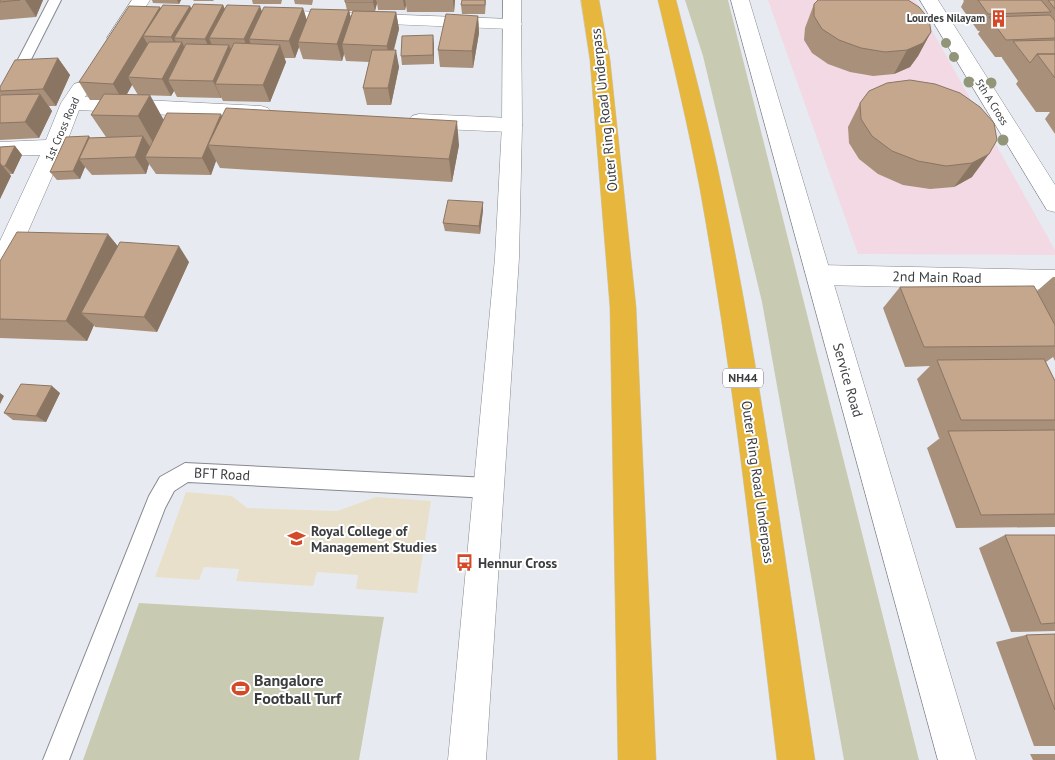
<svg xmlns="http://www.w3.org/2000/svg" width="1055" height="760" viewBox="0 0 1055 760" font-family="'PT Sans',sans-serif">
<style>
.industrial{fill:#f2d9e3}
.education{fill:#e9e0cb}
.green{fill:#c8cab2}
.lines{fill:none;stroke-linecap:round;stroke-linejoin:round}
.lane-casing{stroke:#86898f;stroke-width:2}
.street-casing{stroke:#86898f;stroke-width:1}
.secondary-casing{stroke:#86898f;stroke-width:1}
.highway-casing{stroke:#c8c9c9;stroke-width:1}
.lane{fill:#fff;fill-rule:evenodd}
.street{fill:#fff;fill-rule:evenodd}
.secondary{fill:#fff;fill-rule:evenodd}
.highway{fill:#e6b63d;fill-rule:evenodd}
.tree{fill:#929577}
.wall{fill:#a9907a;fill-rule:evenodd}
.shaded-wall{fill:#8a7563}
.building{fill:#c5a78e;stroke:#8a7563}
.labels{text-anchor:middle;stroke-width:4;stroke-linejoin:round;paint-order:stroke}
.far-poi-label{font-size:11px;font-weight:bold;fill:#3b3d3f;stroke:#fff;text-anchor:end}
.far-street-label{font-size:11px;fill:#3b3d3f;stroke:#fff}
.shield{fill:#fff;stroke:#767779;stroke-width:1}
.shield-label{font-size:12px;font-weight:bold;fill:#3b3d3f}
.street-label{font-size:14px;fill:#3b3d3f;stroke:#fff}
.poi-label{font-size:14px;font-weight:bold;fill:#3b3d3f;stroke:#fff;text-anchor:start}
.near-poi-label{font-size:16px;font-weight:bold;fill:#3b3d3f;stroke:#fff;text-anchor:start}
</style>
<rect width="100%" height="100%" fill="#e7ebf1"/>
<!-- industrial -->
<path class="industrial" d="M768 0H915L1055 250V255L858 254Z"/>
<!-- education -->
<path class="education" d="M186 492 232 496 247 508 337 511 376 497 431 501 417 593 356 589 358 575 317 572 313 586 236 581 239 569 204 567 199 580 155 577Z"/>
<!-- green -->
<path class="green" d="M685 0H728L919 760H844L762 302 703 56Z
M139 603 384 617 359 760H83Z"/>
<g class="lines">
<defs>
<path id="lane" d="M49 0H61L7 107 5 110 0 111V94Z
M185 463 489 478 496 481 499 488 496 495 489 498 188 482 174 491 165 508 69 760H43L149 496 160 477Z"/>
<path id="street" d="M132 0H150L123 42 116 44 109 42 107 38Z
M920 0H938L1055 185V212L1047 210Z
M269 10 513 19 519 20 522 24 519 28 513 29 263 19 260 15 263 11Z
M81 82 88 84 91 88 85 97 261 106 268 108 271 113 268 118 261 120 79 110 65 147 12 268 9 275 0 277V241L40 155 0 156V142L46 140 61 103 74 84Z
M419 114 512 118 519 120 522 125 519 130 512 132 419 128 412 126 409 121 412 116Z
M819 265 1055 270V290L819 285 810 282 807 275 810 268Z"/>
<path id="secondary" d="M503 0H521L522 125 519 258 486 760H448L495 258 502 125Z
M731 0H749L976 760H938Z"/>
<path id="highway" d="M581 0H599L610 60 636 307 656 760H618L610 307 590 60Z
M658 0H676C692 63 709 125 722 189 762 378 786 569 815 760H777C754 569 734 378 700 189 688 125 673 63 658 0Z"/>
</defs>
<!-- lane casing -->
<use href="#lane" class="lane-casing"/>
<!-- street casing -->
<use href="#street" class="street-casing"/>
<!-- secondary casing -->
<use href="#secondary" class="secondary-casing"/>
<!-- highway casing -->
<use href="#highway" class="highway-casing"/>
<!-- lane -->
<use href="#lane" class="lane"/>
<!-- street -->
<use href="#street" class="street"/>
<!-- secondary -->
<use href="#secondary" class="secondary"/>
<!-- highway -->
<use href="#highway" class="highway"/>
</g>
<!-- trees -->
<g class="tree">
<circle cx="931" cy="19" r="5"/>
<circle cx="946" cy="43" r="5"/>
<circle cx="954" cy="57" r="5"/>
<circle cx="969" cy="82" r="5.5"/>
<circle cx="991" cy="83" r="5.5"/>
<circle cx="1003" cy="140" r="5.5"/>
</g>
<!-- wall -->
<path class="wall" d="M0 0H43L36 17 0 20Z
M152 0H181L179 4 153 3Z
M193 0H214L213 1H194Z
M252 0H282L281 4H253Z
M294 0H313L312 5 295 4Z
M345 0H455L454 12H407L406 5 405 10H378L377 3 375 11 396 12 399 29 394 50 399 67 391 105H367L363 88 369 62 346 61 344 54 342 61 303 59 299 47 295 58H284L286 62 270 102 223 101 221 97V98L177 97 174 91 171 96 138 95 132 85 127 94 163 119 222 117 459 145 452 182 220 168 216 161 211 175 156 174 149 164 146 174 92 175 85 167 80 179 57 180 50 172 89 136V138L106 137 91 115 100 100H90L79 82 160 7 161 9 190 6 191 8 223 5 225 9 262 12 303 8 307 20 347 10 345 2ZM349 11H353L351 18Z
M486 0 485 14H462L461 5Z
M963 0H1055V134L1045 119 1050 112H1036L1016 84 1018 81 1002 58V57H995L978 34 980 31H978L961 7 964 1Z
M814 4 931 32 918 56 910 67 894 74 873 76 850 72 828 64 812 53 804 40 805 28Z
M478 16 479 33 473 68 440 67 438 50Z
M434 44V64L402 65 401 56Z
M58 58 70 75 56 106H49L52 111 39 138 0 140V95H1L0 94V87Z
M860 103 994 123 972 177 954 187 930 189 903 185 878 174 859 159 849 143 848 127Z
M15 146 22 155 13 174H10L11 176 0 199V147Z
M483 202V210L480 234 445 231 443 223Z
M118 246 189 262 157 332 95 327 94 325 87 341 0 338V261Z
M1053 277H1055V361L1053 357 1046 362 1055 381V527L956 528 927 448 940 438H939L917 379 930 366 905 367 883 308 900 287 1037 291Z
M60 393 46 422 13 420 4 413Z
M1005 535H1055V631L1011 632 979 548Z
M1055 634V746H1034L996 642 1026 635Z
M1030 754H1055V760H1033Z"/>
<!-- shaded-wall -->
<path class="shaded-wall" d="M25 0H43L36 17Z
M177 0H181L179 4Z
M374 0H376L377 3 375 11 373 2Z
M403 0H405L406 5 405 10Z
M453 0H455L454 12Z
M223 5 230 22 209 38 215 52 213 56 205 39Z
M190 6 198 23 174 38 179 48 182 42 190 59 168 80 174 91 171 96 162 79 178 50 171 37Z
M260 6 266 23 249 39 253 51 250 57 244 39Z
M160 7 168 24 143 36 152 52 128 77 132 85 123 101 113 84Z
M303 8 308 25 298 42 299 47 295 58 289 41Z
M349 10 353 27 342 44 344 54 342 61 337 44Z
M396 12 399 29 390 63 387 46Z
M478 16 479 33 473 68 472 51Z
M931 32 918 56 910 67 894 74 907 50Z
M433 35 434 44V64L433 55Z
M229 45 236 62 215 84 221 97V98L213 81Z
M280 45 286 62 270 102 263 85Z
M396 50 399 67 391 105 388 88Z
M58 58 70 75 56 106 43 89Z
M40 94 52 111 39 138 25 122Z
M150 95 166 124 155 146 138 116Z
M221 114 229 131 208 145 216 161 211 175 202 158Z
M457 121 459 145 452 182 449 159Z
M89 136 95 145 79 159 85 167 80 179 73 171Z
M143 136 154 153 145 157 149 164 146 174 135 157Z
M15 146 22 155 13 174 5 166Z
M989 154 972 177 954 187 972 163Z
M0 163 11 176 0 199Z
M483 202V210L480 234 479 226Z
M108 234 126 256 81 313 94 325 87 341 66 321Z
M179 246 189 262 157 332 144 317Z
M52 386 60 393 46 422 36 416Z
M0 393 4 396 0 404Z"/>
<!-- building -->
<path class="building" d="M0 0H20L0 2Z
M345 0H374L373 2H345Z
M462 0H485V5H461Z
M818 0H908L919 7 929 19 931 32 923 43 907 50 885 52 861 48 839 40 822 29 814 16V4Z
M978 0H1041L1051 12 988 14Z
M1048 0H1055V9Z
M194 4 223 5 205 39 174 38Z
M163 5 190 6 171 37 143 36Z
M227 5 260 6 244 39 209 38Z
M129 6 160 7 113 84 79 82Z
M264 7 303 8 289 41 249 39Z
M311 9 349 10 337 44 298 42Z
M353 11 396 12 387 46 342 44Z
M446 14 478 16 472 51 438 50Z
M1050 15 1055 21V38L1006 40 989 17Z
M433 35V55L401 56 402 36Z
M1055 40V54H1037L1030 63 1013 41Z
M149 42H182L162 79 128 77Z
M234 43 280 45 263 85 215 84Z
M186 44 229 45 213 81 168 80Z
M372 50H396L388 88H363Z
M1037 54H1055V78Z
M58 58 43 89 0 91V87L15 60Z
M910 80 935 84 960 93 980 107 994 123 997 140 989 154 972 163 946 166 918 161 892 151 872 136 861 119 860 103 869 91 887 83Z
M40 94 25 122 0 123V95Z
M104 94 150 95 138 116 91 115Z
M226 108 457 121 449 159 208 145Z
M167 113 221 114 202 158 145 157Z
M89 136 73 171 50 172 66 137Z
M143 136 135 157 79 159 89 138Z
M15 146 5 166H2L0 163V147Z
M448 200 483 202 479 226 443 223Z
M17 232 108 234 66 321 0 319V261Z
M120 242 179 246 144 317 81 313Z
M1034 286 1055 325V346L924 347 900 287Z
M1044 359 1055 381V420H961L937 360Z
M21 384 52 386 36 416 4 413Z
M1055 430V514L981 515 948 431Z
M1005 535H1055V623L1041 624Z
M1055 634V710L1026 635Z"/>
<!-- icons -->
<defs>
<symbol id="building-bare" viewBox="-9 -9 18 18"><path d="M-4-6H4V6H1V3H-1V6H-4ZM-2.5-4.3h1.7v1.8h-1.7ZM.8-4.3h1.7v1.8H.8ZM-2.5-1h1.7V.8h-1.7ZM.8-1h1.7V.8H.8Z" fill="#d44a28" stroke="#fff" stroke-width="2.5" paint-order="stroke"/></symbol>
<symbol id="university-bare" viewBox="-9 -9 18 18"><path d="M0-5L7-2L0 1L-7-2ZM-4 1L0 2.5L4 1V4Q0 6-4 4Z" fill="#d44a28" stroke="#fff" stroke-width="2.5" paint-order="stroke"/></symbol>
<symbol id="bus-bare" viewBox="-9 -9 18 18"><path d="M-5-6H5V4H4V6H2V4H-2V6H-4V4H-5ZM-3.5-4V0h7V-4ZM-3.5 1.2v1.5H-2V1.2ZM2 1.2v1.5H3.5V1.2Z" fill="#d44a28" stroke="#fff" stroke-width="2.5" paint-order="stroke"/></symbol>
<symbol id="stadium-bare" viewBox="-9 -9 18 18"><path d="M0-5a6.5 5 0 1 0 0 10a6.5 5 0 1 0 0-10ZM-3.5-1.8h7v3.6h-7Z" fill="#d44a28" stroke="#fff" stroke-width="2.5" paint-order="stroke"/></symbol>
</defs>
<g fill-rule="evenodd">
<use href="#building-bare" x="986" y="6" width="25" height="25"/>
<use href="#university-bare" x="284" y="526" width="25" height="25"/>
<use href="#bus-bare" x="452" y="550" width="25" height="25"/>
<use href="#stadium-bare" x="228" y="676" width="25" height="25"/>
</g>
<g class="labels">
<!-- far-poi labels -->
<g class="far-poi-label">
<text x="985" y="22">Lourdes Nilayam</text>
</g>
<!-- far-street labels -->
<g class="far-street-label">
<text transform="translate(992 102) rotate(58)" y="4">5th A Cross</text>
<text transform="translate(62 129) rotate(-66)" y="4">1st Cross Road</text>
</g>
<!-- shield labels -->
<rect class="shield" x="723" y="368.5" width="40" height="19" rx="4"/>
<g class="shield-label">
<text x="743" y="382">NH44</text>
</g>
<!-- street labels -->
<g class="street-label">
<text transform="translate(604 110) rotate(-96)" y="5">Outer Ring Road Underpass</text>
<text transform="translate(937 277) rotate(1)" y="5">2nd Main Road</text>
<text transform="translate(848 380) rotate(74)" y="5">Service Road</text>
<text transform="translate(222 474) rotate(3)" y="5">BFT Road</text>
<text transform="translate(758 482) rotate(82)" y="5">Outer Ring Road Underpass</text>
</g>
<!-- poi labels -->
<g class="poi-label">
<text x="311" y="536">Royal College of<tspan x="311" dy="16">Management Studies</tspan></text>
<text x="478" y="568">Hennur Cross</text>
</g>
<!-- near-poi labels -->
<g class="near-poi-label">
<text x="254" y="686">Bangalore<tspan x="254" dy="18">Football Turf</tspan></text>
</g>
</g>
</svg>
